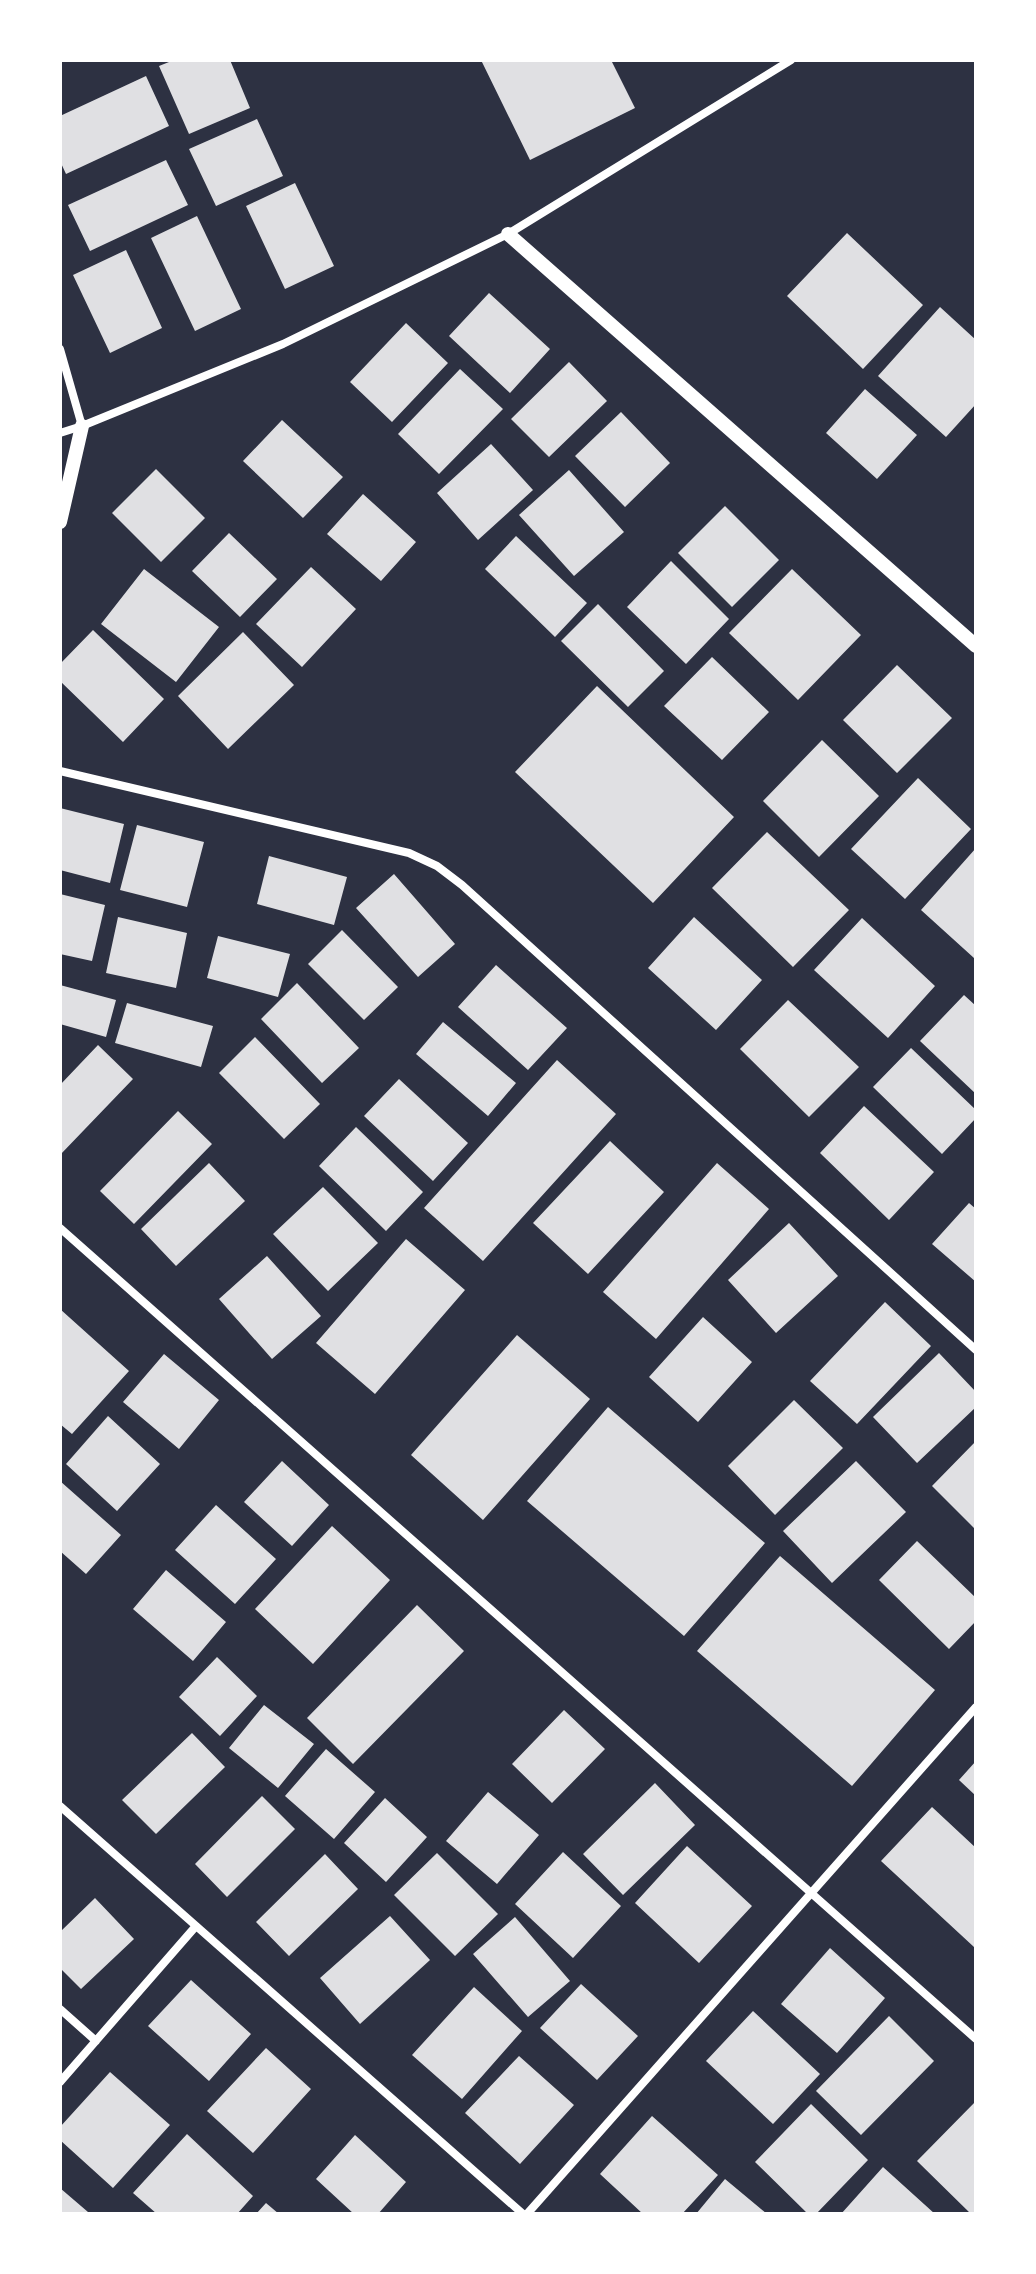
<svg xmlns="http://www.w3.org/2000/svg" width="1036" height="2274" viewBox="0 0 1036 2274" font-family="'Noto Sans',sans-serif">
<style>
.building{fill:#e0e0e3}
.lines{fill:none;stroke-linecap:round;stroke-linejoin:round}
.minor{stroke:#fff;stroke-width:8}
.tertiary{stroke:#fff;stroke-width:14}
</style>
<rect width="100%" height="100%" fill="#2d3142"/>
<!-- building -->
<path class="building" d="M174 60H230L250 108 189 134 159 66Z
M481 60H611L635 108 530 160Z
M146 76 169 126 66 174 60 161V116Z
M257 119 283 176 216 206 189 149Z
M166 160 188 205 90 251 68 205Z
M295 183 334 266 285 289 246 206Z
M197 216 241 309 195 331 151 238Z
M847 233 923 305 863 369 787 296Z
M126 250 162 328 110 353 73 275Z
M489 293 550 349 510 393 449 336Z
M940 307 976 340V404L946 437 878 376Z
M406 323 448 363 392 422 350 382Z
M569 362 607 401 549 457 511 419Z
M460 369 503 409 439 474 398 434Z
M865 389 917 435 877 479 826 433Z
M621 412 670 463 625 507 575 456Z
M282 420 343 477 303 518 243 461Z
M491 444 533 490 478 540 437 493Z
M156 469 205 518 161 562 112 513Z
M569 470 624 532 574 576 519 515Z
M363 494 416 542 381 581 327 534Z
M725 506 779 560 732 607 678 553Z
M229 533 277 579 240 617 192 571Z
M516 536 587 603 555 637 485 569Z
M671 561 729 619 686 664 627 607Z
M311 567 356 609 302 667 256 624Z
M144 569 219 627 176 682 101 624Z
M792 569 861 635 798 700 729 633Z
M598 604 664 671 628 707 561 641Z
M93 630 164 699 123 742 60 681V664Z
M243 632 294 685 228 749 178 696Z
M712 657 769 712 722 760 664 706Z
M897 665 952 718 897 773 843 720Z
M597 686 734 817 653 903 515 772Z
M822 740 879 796 819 857 763 801Z
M918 778 971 829 905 899 851 849Z
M60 808 124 824 110 883 60 870Z
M137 825 204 842 187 907 120 890Z
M767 832 849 910 793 967 712 888Z
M976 848V956L974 958 921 910Z
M269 856 347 877 334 925 257 904Z
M394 874 455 944 418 977 356 908Z
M60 894 105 905 92 961 60 954Z
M118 917 187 933 176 988 106 973Z
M694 917 762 980 716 1030 648 968Z
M862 918 935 986 888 1038 814 970Z
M342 930 398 987 364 1020 308 964Z
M218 936 290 954 278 997 207 978Z
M496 965 567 1028 528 1070 458 1007Z
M297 983 359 1048 322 1083 261 1019Z
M60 985 116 1000 106 1037 60 1024Z
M964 995 976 1006V1094L920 1041Z
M788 1000 859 1067 809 1117 740 1049Z
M127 1003 213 1026 201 1067 115 1043Z
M443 1022 516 1083 488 1116 416 1054Z
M255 1037 320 1104 284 1139 219 1073Z
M98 1045 133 1079 60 1155V1085Z
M911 1048 976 1110V1118L942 1154 873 1087Z
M557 1060 616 1114 483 1261 424 1208Z
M399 1079 468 1143 433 1181 364 1116Z
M864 1106 934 1172 889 1220 820 1153Z
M178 1111 212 1144 134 1224 100 1191Z
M356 1127 423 1192 386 1231 319 1166Z
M610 1141 664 1192 588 1274 533 1223Z
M209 1163 245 1201 176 1266 141 1229Z
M717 1163 769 1209 656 1339 603 1292Z
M323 1187 378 1243 328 1291 273 1234Z
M969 1203 976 1209V1282L932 1244Z
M789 1223 838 1276 776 1333 728 1280Z
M406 1239 465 1290 375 1394 316 1343Z
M267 1256 321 1316 272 1359 219 1299Z
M885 1302 931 1346 857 1424 810 1381Z
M60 1309 129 1371 72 1434 60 1424Z
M703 1317 752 1362 698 1422 649 1377Z
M517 1335 590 1399 483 1520 411 1455Z
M939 1353 976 1392V1407L917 1463 873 1417Z
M164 1354 219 1400 179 1449 123 1402Z
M794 1400 843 1448 775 1515 728 1466Z
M608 1407 765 1543 684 1636 527 1501Z
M108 1416 160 1464 117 1511 66 1464Z
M976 1441V1530L932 1486Z
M282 1461 329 1505 292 1546 244 1502Z
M856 1461 906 1512 832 1583 783 1531Z
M60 1481 121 1535 86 1574 60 1551Z
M216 1505 276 1559 235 1604 175 1550Z
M332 1526 390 1580 313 1664 255 1609Z
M917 1541 976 1598V1621L949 1649 879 1580Z
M780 1556 935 1690 852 1786 697 1651Z
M166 1570 226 1622 193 1661 133 1609Z
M417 1605 464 1651 353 1764 307 1718Z
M217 1657 257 1696 220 1736 179 1697Z
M264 1705 314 1744 278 1788 229 1748Z
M564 1710 605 1749 552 1803 512 1764Z
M192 1733 225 1767 156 1834 122 1800Z
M326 1749 375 1792 334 1839 285 1796Z
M976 1761V1796L959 1780Z
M655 1783 695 1825 623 1895 583 1854Z
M488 1792 539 1835 497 1884 446 1841Z
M262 1796 295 1829 227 1897 195 1864Z
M385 1798 427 1837 386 1882 344 1843Z
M932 1807 976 1848 974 1947 881 1861Z
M687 1846 752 1906 699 1963 635 1903Z
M563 1852 621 1906 573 1958 515 1904Z
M437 1853 498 1914 455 1956 394 1895Z
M325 1854 358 1889 289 1956 256 1922Z
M95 1898 134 1939 81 1989 60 1968V1932Z
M390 1916 430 1960 360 2024 320 1978Z
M515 1917 570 1981 528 2017 473 1954Z
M830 1948 885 1998 837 2053 781 2004Z
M191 1980 251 2034 209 2081 148 2026Z
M581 1984 638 2036 597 2080 540 2028Z
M474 1987 522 2031 462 2099 412 2055Z
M753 2011 820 2074 773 2124 706 2061Z
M889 2016 934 2061 861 2135 816 2091Z
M266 2048 311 2089 253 2153 207 2111Z
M519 2056 574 2105 520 2164 465 2113Z
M110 2072 170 2125 113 2188 60 2140V2127Z
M976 2101V2214H971L917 2161Z
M811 2104 868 2160 816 2214H808L755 2162Z
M652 2116 718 2175 682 2214H643L600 2174Z
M187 2134 253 2196 237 2214H157L133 2193Z
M355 2135 406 2182 378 2214H354L316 2179Z
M883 2167 935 2214H841Z
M725 2179 767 2214H696Z
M60 2188 88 2212 86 2214H60Z
M266 2203 279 2214H256Z"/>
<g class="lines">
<!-- minor -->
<path class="minor" d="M60 349 82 426
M60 433 82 426 283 344 508 234 791 60
M60 771 409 853 437 866 462 885 976 1350
M60 1228 976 2039
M60 1806 523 2214
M60 2009 96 2041
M60 2082 196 1926
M527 2214 976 1707"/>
<!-- tertiary -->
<path class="tertiary" d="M508 234 976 646
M60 522 82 426"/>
</g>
<!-- border -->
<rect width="1036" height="2274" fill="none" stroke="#ffffff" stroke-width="124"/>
</svg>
